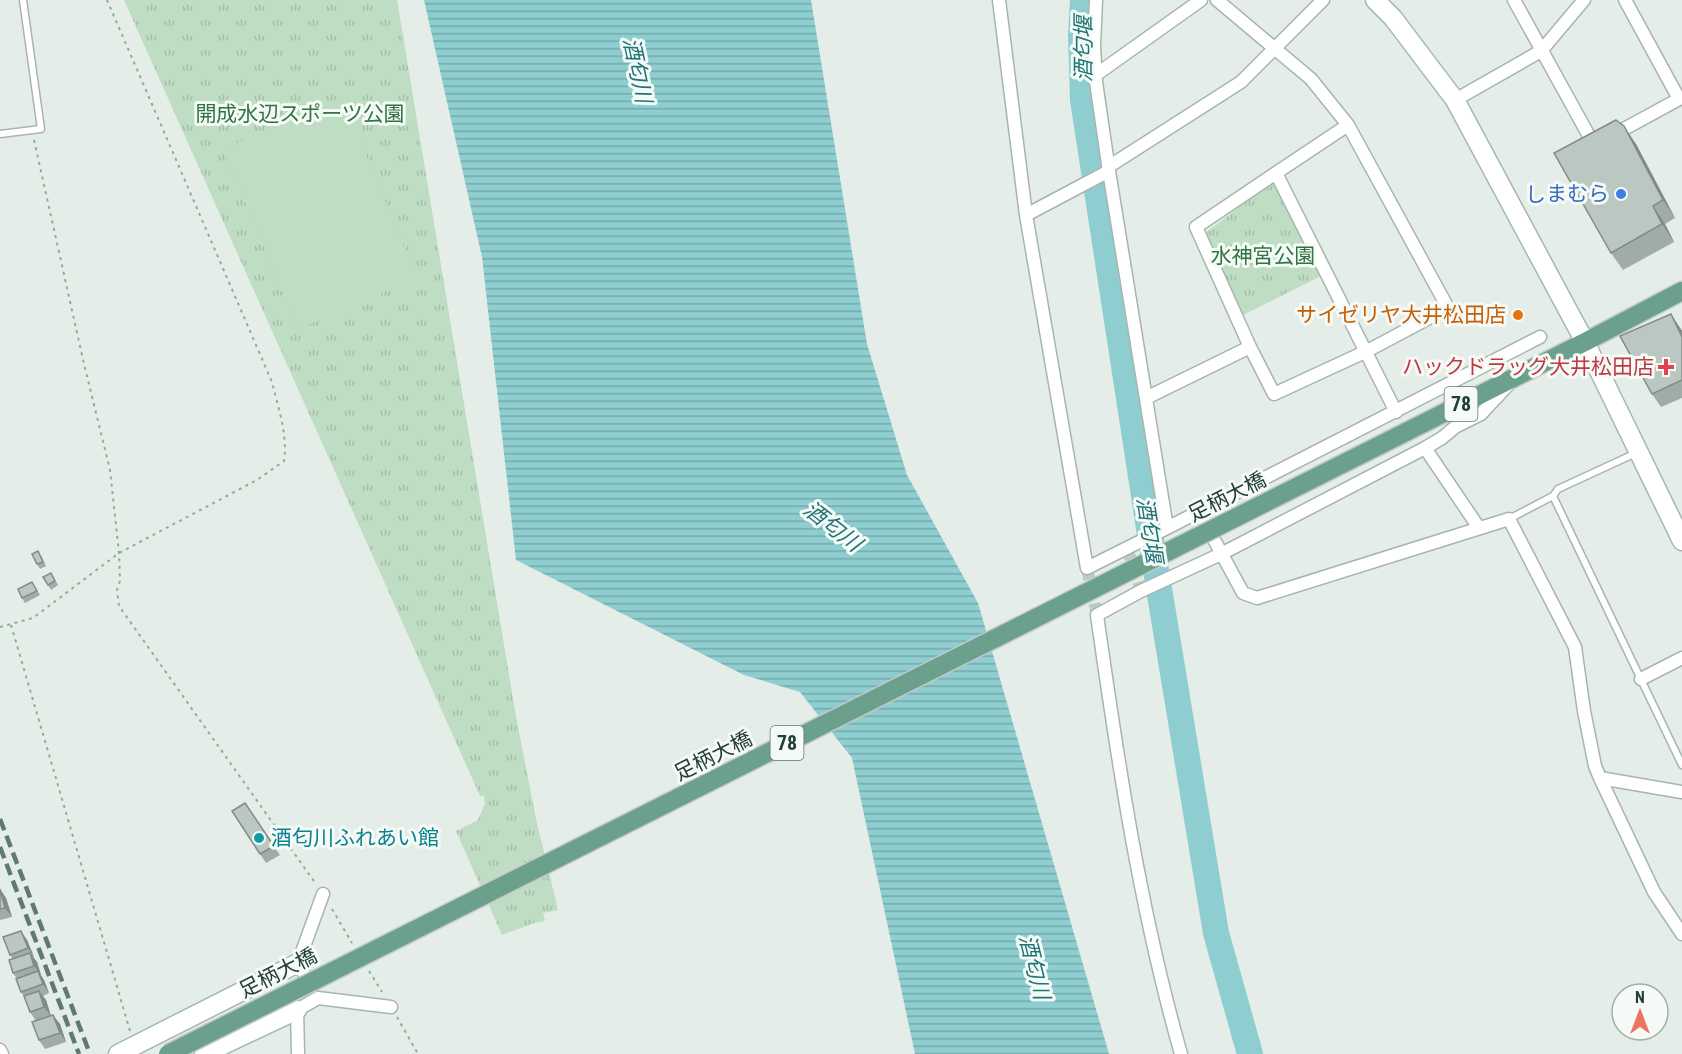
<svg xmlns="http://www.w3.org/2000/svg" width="1682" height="1054" viewBox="0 0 1682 1054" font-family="'Roboto Condensed','Noto Sans JP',sans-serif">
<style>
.park{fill:url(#park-tufts)}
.pitch{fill:#bfddc3}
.water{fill:url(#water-rules)}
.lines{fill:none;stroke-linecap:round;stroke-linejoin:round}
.river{stroke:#8fced0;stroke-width:26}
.street-tunnel{stroke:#becac4;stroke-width:12;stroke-dasharray:12 6;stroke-linecap:butt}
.lane-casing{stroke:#a7b5ae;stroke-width:9}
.street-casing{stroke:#a7b5ae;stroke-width:15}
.secondary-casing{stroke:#a3b9af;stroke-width:21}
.primary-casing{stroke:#c2c9c6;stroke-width:21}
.path{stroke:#86b09d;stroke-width:2;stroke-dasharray:3 4.5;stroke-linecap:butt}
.lane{stroke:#fff;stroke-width:6}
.street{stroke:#fff;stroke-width:12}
.secondary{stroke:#fff;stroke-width:18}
.primary{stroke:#6ba18c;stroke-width:18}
.rail{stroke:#5f7a6f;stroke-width:4.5;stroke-dasharray:12 6;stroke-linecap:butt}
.primary-bridge-casing{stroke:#c2c9c6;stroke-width:21;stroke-linecap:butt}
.primary-bridge{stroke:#6ba18c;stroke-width:18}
.wall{fill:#a0aca6}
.shaded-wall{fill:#828c87}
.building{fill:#bac8c1;stroke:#828c87;stroke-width:1.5}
.shop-dot{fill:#3f7fe0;stroke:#f5faf7;stroke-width:2}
.food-dot{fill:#e8710a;stroke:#f5faf7;stroke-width:2}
.health-dot{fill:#e0444e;stroke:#f5faf7;stroke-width:2}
.culture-dot{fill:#0f9aa8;stroke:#f5faf7;stroke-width:2}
.labels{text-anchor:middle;stroke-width:6;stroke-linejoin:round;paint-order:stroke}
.shield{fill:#f5faf7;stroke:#63776e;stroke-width:1.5}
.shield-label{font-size:20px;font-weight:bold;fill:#243f34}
.park-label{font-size:21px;fill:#307441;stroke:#f5faf7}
.shop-label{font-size:21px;fill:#366cbe;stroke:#f5faf7;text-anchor:end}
.food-label{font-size:21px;fill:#c56008;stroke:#f5faf7;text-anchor:end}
.health-label{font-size:21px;fill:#be3a42;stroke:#f5faf7;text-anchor:end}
.street-label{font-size:21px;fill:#243f34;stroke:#f5faf7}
.culture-label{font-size:21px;fill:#0d838f;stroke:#f5faf7;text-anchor:start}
.water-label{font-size:22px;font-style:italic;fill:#207579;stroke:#f5faf7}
</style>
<defs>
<pattern id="park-tufts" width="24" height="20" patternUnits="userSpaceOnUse" patternTransform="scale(1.5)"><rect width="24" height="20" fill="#bfddc3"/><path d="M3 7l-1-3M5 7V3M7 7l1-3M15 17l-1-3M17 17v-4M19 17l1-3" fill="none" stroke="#a4bfa8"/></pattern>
<pattern id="water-rules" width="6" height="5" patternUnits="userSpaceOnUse" patternTransform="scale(1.5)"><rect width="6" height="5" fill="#8fced0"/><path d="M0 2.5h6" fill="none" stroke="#75a9aa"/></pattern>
</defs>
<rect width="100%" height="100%" fill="#e5ede8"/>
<!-- park -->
<path class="park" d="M124 0H397L515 711 536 819 558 910 543 913 545 921 534 923 502 935 456 831 478 820 485 804 484 795 480 796Z
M1272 182 1323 275 1243 315 1205 233Z"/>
<!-- pitch -->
<path class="pitch" d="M342 97 417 278 298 329 223 149Z"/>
<!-- water -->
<path class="water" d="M424 0H811L867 344 907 475 978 603 1109 1054H915L852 758 800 692 744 675 516 560 482 257Z"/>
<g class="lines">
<!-- river -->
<path class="river" d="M1083 0 1081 35 1083 100 1149 528 1216 933 1250 1054"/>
<!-- street-tunnel -->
<path class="street-tunnel" d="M1127 548 1141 591
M1087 568 1097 615"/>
<defs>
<path id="lane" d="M0 134 41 129 23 0
M1553 496 1682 765
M1509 519 1553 496 1558 489 1636 453"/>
<path id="street" d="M999 0 1026 215 1087 568 1167 528
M1096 0 1094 46 1096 82 1109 171 1167 528 1540 337
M1217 0 1311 79 1348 125 1448 308 1367 351 1274 394 1250 347 1196 227 1276 173 1396 412
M1514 0 1594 145 1598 144
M1097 74 1201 0
M1455 100 1541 51 1584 0
M1613 135 1679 99 1625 0
M1108 167 1241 82 1323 0
M1276 173 1348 125
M1026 215 1109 171
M1146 398 1250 347
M1425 448 1479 528
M1199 512 1243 593 1257 598 1509 519 1575 647 1584 711 1595 766 1600 778 1682 792
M1641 679 1682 658
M1600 778 1654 892 1682 934
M312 987 298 963 323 894
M0 1050 2 1054
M298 1054 297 1010 318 998 391 1007
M1181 1054C1140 910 1118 763 1097 615L1141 591 1221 554 1425 448 1442 438 1455 427 1481 414 1509 384"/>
<path id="secondary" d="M1375 0 1393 18 1455 100 1585 342 1682 541
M118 1054 298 963
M204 1054 297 1010"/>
<path id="primary" d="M1406 432 1585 342 1682 291"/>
</defs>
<!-- lane casing -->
<use href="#lane" class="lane-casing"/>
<!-- street casing -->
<use href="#street" class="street-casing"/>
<!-- secondary casing -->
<use href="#secondary" class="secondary-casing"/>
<!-- primary casing -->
<use href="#primary" class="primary-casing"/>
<!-- path -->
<path class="path" d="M34 140 84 364 110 470 119 553 120 581 117 590 119 606 316 884
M11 625 130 1031
M0 627 33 618 119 553 257 480 284 461C288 435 278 407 272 382L107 0
M332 909 352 943
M369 971 382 992
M397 1017 418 1054"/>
<!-- lane -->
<use href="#lane" class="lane"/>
<!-- street -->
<use href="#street" class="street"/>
<!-- secondary -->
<use href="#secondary" class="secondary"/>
<!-- primary -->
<use href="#primary" class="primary"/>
<!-- rail -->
<path class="rail" d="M0 819 90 1054
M0 847 79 1054"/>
<defs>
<path id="primary-bridge" d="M168 1054 1406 432"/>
</defs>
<!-- primary-bridge casing -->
<use href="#primary-bridge" class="primary-bridge-casing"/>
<!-- primary-bridge -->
<use href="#primary-bridge" class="primary-bridge"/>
</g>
<!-- wall -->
<path class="wall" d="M1636 144 1675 218 1665 224 1674 242 1623 270 1611 253Z
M1671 314 1682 331V398L1661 407 1652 394Z
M41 555 46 566 40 569 37 564Z
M51 573 58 585 51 590 43 577Z
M32 582 40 595 25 603 22 598Z
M245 803 280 855 266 863 232 811Z
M0 889 6 898 12 917 0 920Z
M27 940 34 957H33L37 962 41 975 44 980 49 993 43 996 46 1000 51 1016 60 1024 66 1042 45 1049 39 1040 36 1021 30 1012 26 1000 21 992 17 979 13 973V959L10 955Z"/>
<!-- shaded-wall -->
<path class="shaded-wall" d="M1624 126 1636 144 1675 218 1663 200Z
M1653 206 1665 224 1674 242 1662 224Z
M1671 314 1680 328 1682 331V337Z
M0 889 6 898 12 917 5 908Z
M21 931 27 940 34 957 28 948Z
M30 953 37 962 41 975 34 966Z
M38 971 44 980 49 993 43 984Z
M39 991 46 1000 51 1016 44 1007Z
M53 1015 60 1024 66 1042 60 1033Z"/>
<!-- building -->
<path class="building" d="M1616 120 1624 126 1663 200 1653 206 1662 224 1611 253 1554 153Z
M1671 314 1682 337V380L1652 394 1620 336Z
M38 551 43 562 37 564 32 554Z
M51 573 55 581 48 585 43 577Z
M32 582 37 591 22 598 18 589Z
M245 803 274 846 260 854 232 811Z
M0 889 5 908 0 909Z
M21 931 28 948 10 955 3 937Z
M30 953 34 966 13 973 9 960Z
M38 971 43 984 21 992 16 979Z
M39 991 44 1007 30 1012 24 996Z
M53 1015 60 1033 39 1040 32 1022Z"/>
<!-- markers -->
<circle class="shop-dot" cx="1621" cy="194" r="6"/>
<circle class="food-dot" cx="1518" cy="315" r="6"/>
<path class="health-dot" d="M1663 358h6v6h6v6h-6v6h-6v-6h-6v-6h6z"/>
<circle class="culture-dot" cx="259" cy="838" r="6"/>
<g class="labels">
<!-- shield labels -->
<g class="shield">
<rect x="1444.5" y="387" width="33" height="34" rx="4.5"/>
<rect x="770.5" y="726" width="33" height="34" rx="4.5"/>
</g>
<g class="shield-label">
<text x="1461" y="411">78</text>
<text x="787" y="750">78</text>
</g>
<!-- park labels -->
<g class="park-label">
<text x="300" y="121">開成水辺スポーツ公園</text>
<text x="1263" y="263">水神宮公園</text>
</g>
<!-- shop labels -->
<g class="shop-label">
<text x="1609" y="201">しまむら</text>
</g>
<!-- food labels -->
<g class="food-label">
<text x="1506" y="322">サイゼリヤ大井松田店</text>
</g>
<!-- health labels -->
<g class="health-label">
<text x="1654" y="374">ハックドラッグ大井松田店</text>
</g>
<!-- street labels -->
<g class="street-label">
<text transform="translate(1227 497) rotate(-27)" y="7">足柄大橋</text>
<text transform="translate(713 756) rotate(-27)" y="7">足柄大橋</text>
<text transform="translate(278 973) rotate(-27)" y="7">足柄大橋</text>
</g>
<!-- culture labels -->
<g class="culture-label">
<text x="271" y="845">酒匂川ふれあい館</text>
</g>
<!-- water labels -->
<g class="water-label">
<text transform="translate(1083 49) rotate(-90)" y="8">酒匂堰</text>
<text transform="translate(638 70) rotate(78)" y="8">酒匂川</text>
<text transform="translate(833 526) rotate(38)" y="8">酒匂川</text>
<text transform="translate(1150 530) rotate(81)" y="8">酒匂堰</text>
<text transform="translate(1035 967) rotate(76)" y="8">酒匂川</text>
</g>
</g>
<!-- north arrow -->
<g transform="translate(1640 1012)"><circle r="28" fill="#f5faf7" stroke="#a1afa9" stroke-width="1.5"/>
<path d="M0-4.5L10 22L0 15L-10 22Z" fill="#ec7464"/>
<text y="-9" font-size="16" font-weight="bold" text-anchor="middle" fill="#243f34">N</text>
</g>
</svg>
